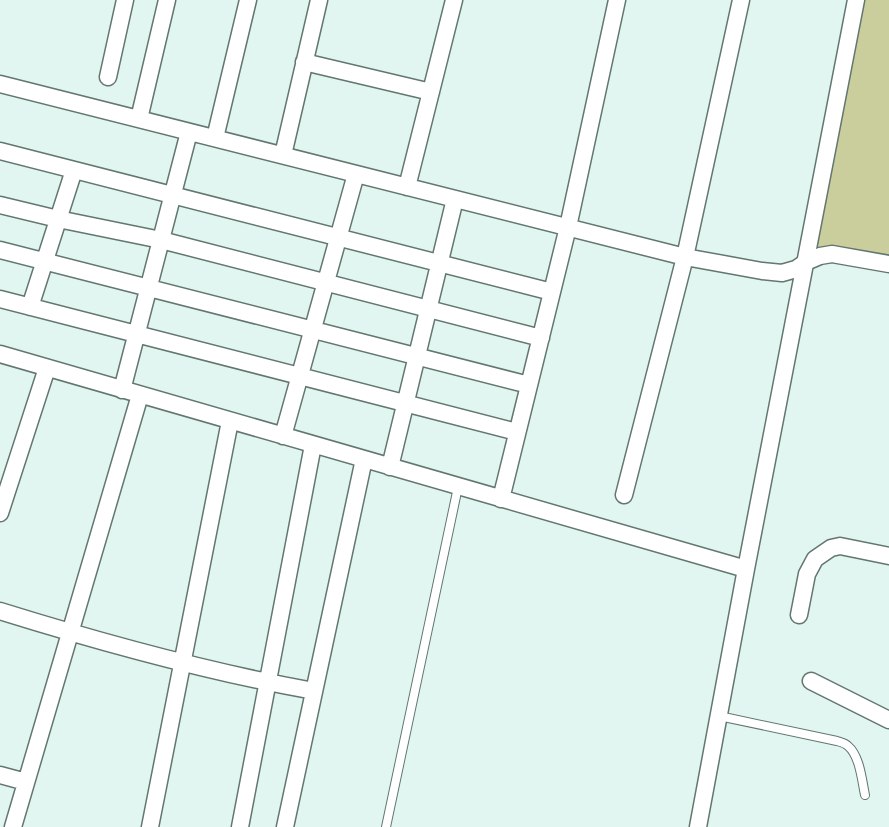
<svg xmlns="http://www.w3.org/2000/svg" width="889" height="827" viewBox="0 0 889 827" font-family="Barlow,sans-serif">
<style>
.green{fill:#cacd9c}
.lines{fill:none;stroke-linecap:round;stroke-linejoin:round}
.lane-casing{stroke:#637670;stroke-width:10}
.street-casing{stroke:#637670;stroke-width:19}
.lane{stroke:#fff;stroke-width:8}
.street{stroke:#fff;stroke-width:16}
</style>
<rect width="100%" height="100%" fill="#e1f6f0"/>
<!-- green -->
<path class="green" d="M856 0H889V264L832 254 806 262Z"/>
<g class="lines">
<defs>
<path id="lane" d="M719 716 837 741C840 742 845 743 848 746 860 756 862 781 865 795
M386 827 458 487"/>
<path id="street" d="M304 62 431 92
M108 77 125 0
M0 84 685 257 762 271 782 273 796 269 806 262 820 256 832 254 889 264
M139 119 167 0
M215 138 248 0
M0 151 552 292
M283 155 319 0
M407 187 454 0
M0 205 58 219 161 240 541 338
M0 250 529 385
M0 299 517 432
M30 307 74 170
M0 354 746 569
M122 390 189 132
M283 436 356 174
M390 467 455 199
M624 495 685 257 741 0
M501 499 568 227 617 0
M0 513 47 368
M0 611C103 643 208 672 314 691
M799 615 807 574 815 559 831 548 840 546 889 556
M811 681 889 720
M0 775 26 782
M13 827 140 395
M150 827 230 421
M240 827 313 445
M285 827 364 459
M698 827 746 569 856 0"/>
</defs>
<!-- lane casing -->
<use href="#lane" class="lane-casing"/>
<!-- street casing -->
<use href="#street" class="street-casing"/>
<!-- lane -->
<use href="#lane" class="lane"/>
<!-- street -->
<use href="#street" class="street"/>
</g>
</svg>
